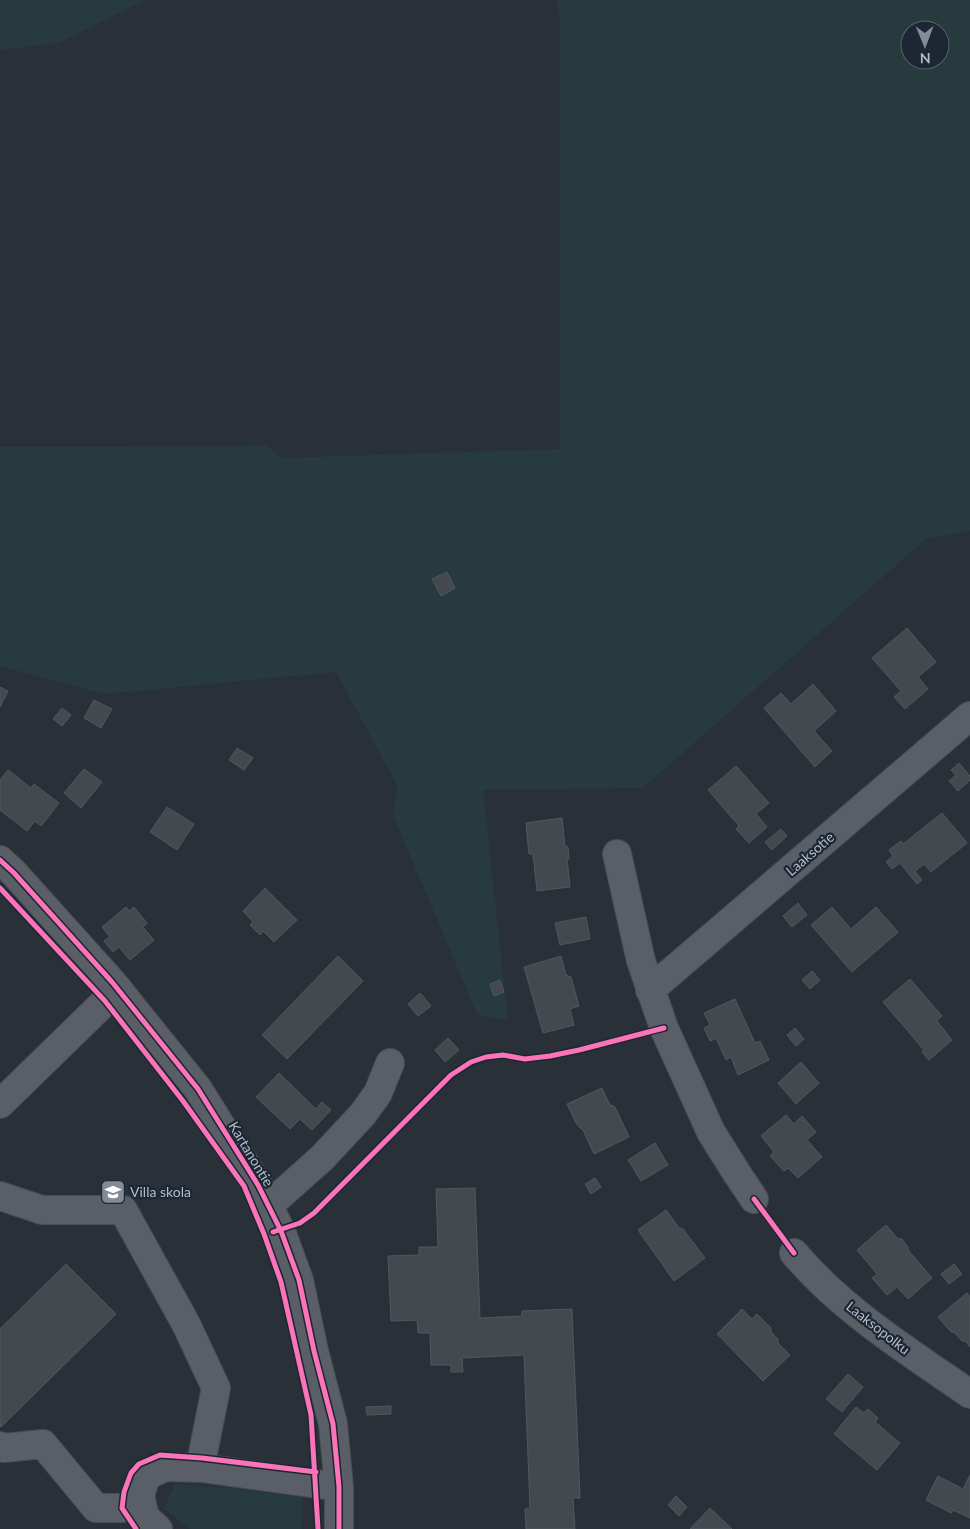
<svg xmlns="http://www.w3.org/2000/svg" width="970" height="1529" viewBox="0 0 970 1529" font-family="Lato,sans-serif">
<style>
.green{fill:#273a3e;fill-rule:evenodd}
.building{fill:#444950;stroke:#52575f}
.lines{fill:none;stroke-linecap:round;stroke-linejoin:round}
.minor-casing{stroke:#484c53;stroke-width:30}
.minor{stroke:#5a5e66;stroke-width:28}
.cycleway-casing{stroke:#1d2633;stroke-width:8}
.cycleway{stroke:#fb73b8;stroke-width:5}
.labels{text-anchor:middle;stroke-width:4.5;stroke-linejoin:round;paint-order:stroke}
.street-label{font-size:14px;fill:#b4bcc9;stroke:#1d2633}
.poi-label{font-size:14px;fill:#b4bcc9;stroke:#1d2633;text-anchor:start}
</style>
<rect width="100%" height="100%" fill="#2a3038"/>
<!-- green -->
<path class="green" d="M0 0H145L59 43 0 50Z
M557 0H970V531L926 539 643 788 483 790 508 1021 477 1014 393 815 398 787 336 672 104 694 0 666V447L267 446 281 458 560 449V26ZM910 30H940V60H910Z
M175 1484 238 1489 303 1497 302 1529H191L164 1509Z"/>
<!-- building -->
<path class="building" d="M447 572 455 588 441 596 432 579Z
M907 628 936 662 918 677 928 689 905 709 894 697 901 691 872 658Z
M813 684 836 711 814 731 832 751 815 767 764 708 781 693 791 704Z
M0 687 8 691 0 707Z
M94 700 112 709 101 728 84 718Z
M62 708 71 715 62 726 53 719Z
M237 748 253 758 244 770 229 760Z
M959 763 970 776V780L958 791 949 781 956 775 951 770Z
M736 766 769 803 756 814 767 827 749 843 736 829 739 826 708 790Z
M84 769 102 782 81 808 64 793Z
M8 770 31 788 34 784 59 803 41 826 35 821 27 831 0 810V780Z
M167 807 194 824 177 850 150 832Z
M942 813 967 843 931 872 924 864 915 871 922 880 917 884 900 863 892 869 886 862 893 856 889 850 901 841 903 844Z
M562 818 565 846 568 847 569 859H567L570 887 537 891 533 854H529L526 823Z
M781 829 787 836 772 850 765 842Z
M265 888 297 920 274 942 263 931 260 935 250 925 253 922 243 911Z
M798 903 807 915 792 927 783 916Z
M126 907 129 911 134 907 147 923 143 927 154 940 130 960 119 947 113 952 104 941 110 937 102 927Z
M832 907 851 929 876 907 898 932 852 972 811 925Z
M586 917 590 939 560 945 555 923Z
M338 956 363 981 287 1059 262 1035Z
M561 956 566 975 571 977 579 1006 570 1009 574 1025 543 1033 524 967Z
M812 971 820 980 810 989 802 980Z
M910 979 942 1016 937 1021 952 1040 929 1060 922 1052 924 1050 883 1002Z
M500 980 504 992 494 996 490 984Z
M420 993 431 1006 418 1016 408 1004Z
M735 999 755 1043 760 1041 769 1060 738 1075 731 1057 726 1060 716 1038 710 1041 704 1028 710 1025 704 1013Z
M795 1028 804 1039 796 1046 787 1035Z
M448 1038 459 1050 445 1062 435 1050Z
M801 1062 819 1083 796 1104 778 1083Z
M279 1073 316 1109 322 1102 331 1110 312 1130 300 1119 290 1129 256 1097Z
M602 1088 610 1105 614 1106 618 1113 629 1137 594 1154 583 1130 581 1129 576 1123 567 1104Z
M786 1115 794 1124 802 1116 816 1132 807 1140 822 1157 798 1178 788 1168 784 1171 770 1156 774 1152 761 1136Z
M655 1143 668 1165 641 1181 628 1160Z
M595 1178 601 1187 591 1194 585 1184Z
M475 1188 480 1318 522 1316V1311L572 1309 580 1498H573L575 1529H526L525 1509 530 1508 524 1355 462 1358 463 1372H451V1365H431L430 1333H418L417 1320 391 1321 388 1256 419 1255V1247H438L436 1189Z
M666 1210 679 1228 683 1229 705 1258 674 1281 638 1230Z
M886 1225 898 1239H902L908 1247V1250L932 1278 908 1299 897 1287 887 1295 872 1278 877 1274 857 1250Z
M66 1264 116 1314 1 1427 0 1426V1329Z
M954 1264 962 1274 949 1284 941 1274Z
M967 1293 970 1297V1347L965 1341H962L954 1332H951L938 1317Z
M742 1309 752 1319 757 1314 771 1328V1332L778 1339V1343L790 1355 763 1381 717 1334Z
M848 1374 863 1387 842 1412 826 1399Z
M391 1406V1414L367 1415 366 1407Z
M856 1407 864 1413 868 1409 878 1418 875 1422 900 1443 877 1470 834 1434Z
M970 1475V1518L953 1510 951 1513 926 1500 938 1476 963 1489Z
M676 1496 687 1507 679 1516 668 1505Z
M710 1508 732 1529H690Z"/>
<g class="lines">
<defs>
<path id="minor" d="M617 854 641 961 664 1028 711 1132 736 1172 754 1199
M0 860 14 873 112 982 198 1089 258 1185 281 1231 299 1280 314 1351 333 1424 339 1487V1529
M650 990 970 716
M0 1104 118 989
M0 1196 42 1210H123L186 1324 216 1388 202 1458
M268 1206 322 1158 363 1114 378 1093 390 1063
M794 1253C842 1310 909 1352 970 1394
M0 1446 4 1448 43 1444 96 1508H122
M158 1529 145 1517 140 1496 146 1476 165 1467 202 1468 339 1487"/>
</defs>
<!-- minor casing -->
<use href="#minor" class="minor-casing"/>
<!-- minor -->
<use href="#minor" class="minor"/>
<defs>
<path id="cycleway" d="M0 860 14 873 112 982 198 1089 258 1185 281 1231 299 1280 314 1351 333 1424 339 1487V1529
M0 888 105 1001 183 1101 244 1186 264 1234 281 1282 311 1415 318 1529
M754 1199 794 1253
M273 1232 300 1223 314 1213 451 1075 471 1062 486 1057 503 1055 525 1059 550 1056 579 1050 664 1028
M136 1529 122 1508 124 1492 131 1473 139 1464 160 1455 202 1458 316 1472"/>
</defs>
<!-- cycleway casing -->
<use href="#cycleway" class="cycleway-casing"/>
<!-- cycleway -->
<use href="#cycleway" class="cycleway"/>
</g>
<!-- icons -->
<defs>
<symbol id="school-square" viewBox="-11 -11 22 22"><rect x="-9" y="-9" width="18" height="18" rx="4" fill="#848b96" stroke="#1d2633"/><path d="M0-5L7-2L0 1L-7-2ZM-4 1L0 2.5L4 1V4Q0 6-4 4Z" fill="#fff"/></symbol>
</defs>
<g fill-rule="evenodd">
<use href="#school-square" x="99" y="1178" width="28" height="28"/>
</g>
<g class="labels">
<!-- street labels -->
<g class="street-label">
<text transform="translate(810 854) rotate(-41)" y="5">Laaksotie</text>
<text transform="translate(251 1154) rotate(59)" y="5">Kartanontie</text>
<text transform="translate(878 1328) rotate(38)" y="5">Laaksopolku</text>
</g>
<!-- poi labels -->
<g class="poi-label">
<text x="130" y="1197">Villa skola</text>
</g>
</g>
<!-- north arrow -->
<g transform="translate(925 45) rotate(179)"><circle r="24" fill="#1d2633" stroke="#59626f"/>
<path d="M0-4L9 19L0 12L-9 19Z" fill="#848b96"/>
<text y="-8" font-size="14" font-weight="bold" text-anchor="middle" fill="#b4bcc9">N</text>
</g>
</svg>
